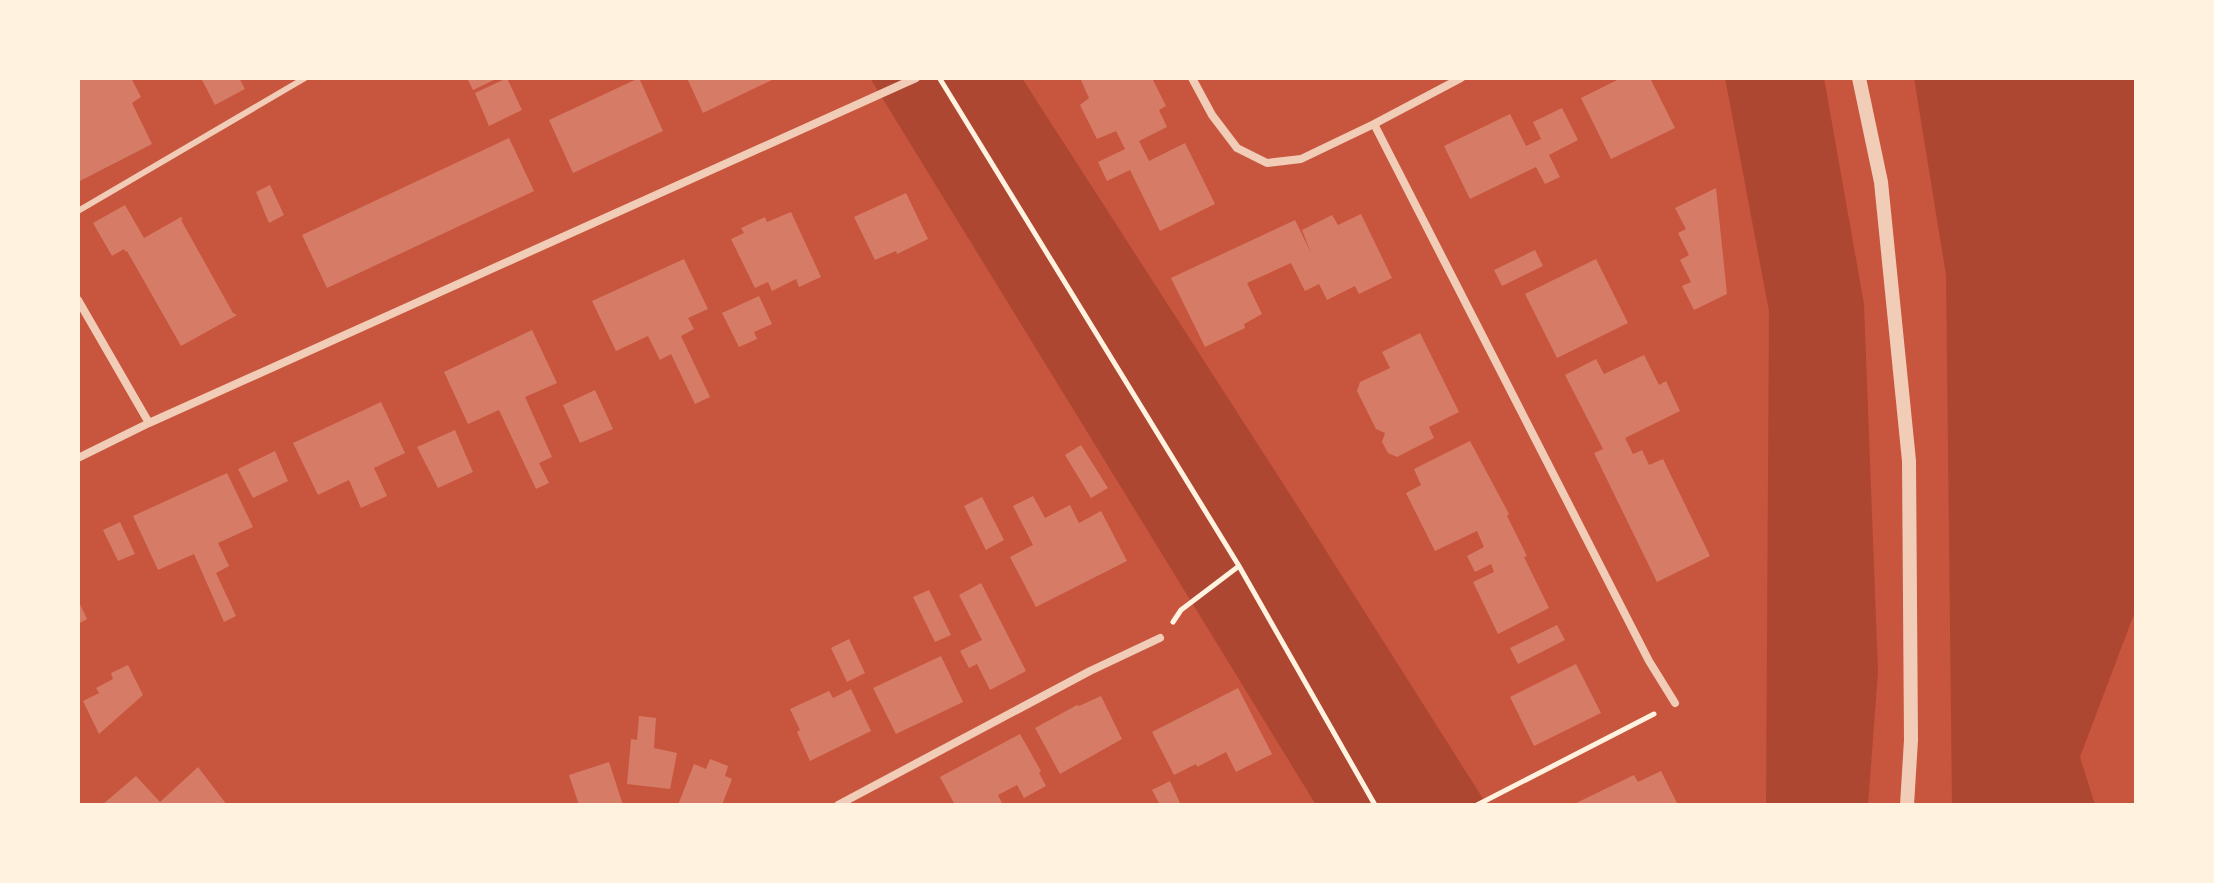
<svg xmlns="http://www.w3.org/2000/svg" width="2214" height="883" viewBox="0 0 2214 883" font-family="'Alegreya Sans',sans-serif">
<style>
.green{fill:#ae4732}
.building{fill:#d67c66}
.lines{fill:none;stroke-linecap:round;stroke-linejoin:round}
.path{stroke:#fff3e0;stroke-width:5}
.service{stroke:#f1ccb7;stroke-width:6}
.minor{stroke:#f1ccb7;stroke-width:8}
.tertiary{stroke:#f1ccb7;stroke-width:14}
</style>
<rect width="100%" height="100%" fill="#c8553d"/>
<!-- green -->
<path class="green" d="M870 78H1022L1311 527 1487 805H1316Z
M1725 78H1824L1864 304 1878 672 1868 805H1766L1769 311Z
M1914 78H2136V609L2080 757 2095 805H1952L1946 275Z"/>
<!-- building -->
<path class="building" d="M78 78H131L141 97 132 103 152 144 78 182Z
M201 78H239L245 89 215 105Z
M467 78H498L473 90Z
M507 78 522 110 489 126 475 93Z
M639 78 663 131 573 173 549 120Z
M687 78H776L703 113Z
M1080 78H1152L1166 106 1159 110 1167 127 1139 141 1149 161 1185 143 1215 204 1160 231 1130 170 1107 181 1098 162 1125 149 1116 131 1097 139 1080 105 1089 98Z
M1621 78H1650L1675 128 1611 159 1581 98Z
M1562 108 1578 140 1549 155 1560 177 1545 184 1536 167 1470 199 1444 146 1510 114 1526 146 1541 139 1533 122Z
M509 138 534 191 327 288 302 235Z
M270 185 284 215 269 223 256 192Z
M1716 188 1727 294 1694 310 1682 286 1691 282 1680 260 1689 255 1678 233 1686 229 1675 208Z
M906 193 928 239 897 254 896 251 875 260 854 217Z
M125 205 144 238 181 217 183 219 181 220 233 313 237 315 181 346 127 251 126 252 124 249 112 256 93 223Z
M791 212 821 277 799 287 796 279 772 291 768 282 755 288 731 239 744 233 741 228 765 217 767 222Z
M1361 214 1392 278 1359 294 1355 286 1327 300 1319 284 1305 291 1291 263 1247 283 1262 314 1244 324 1245 328 1205 347 1171 278 1295 220 1311 253 1302 230 1332 215 1338 225Z
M1535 250 1543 266 1502 286 1494 270Z
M684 259 708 309 688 318 694 329 681 336 710 397 695 404 671 354 660 360 648 336 616 351 592 301Z
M1596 259 1628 323 1557 358 1525 294Z
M759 296 772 324 754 332 757 339 739 347 722 313Z
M532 330 557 383 525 397 552 457 539 463 549 483 536 489 499 410 468 424 444 372Z
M1420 333 1459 412 1429 427 1434 438 1397 457 1388 453 1382 442 1385 433 1376 429 1357 391 1360 382 1390 368 1382 352Z
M1644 355 1659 385 1666 381 1680 411 1625 438 1633 454 1642 450 1649 465 1663 459 1710 556 1657 582 1594 453 1603 449 1565 375 1596 359 1604 374Z
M595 390 613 429 580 443 563 405Z
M381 402 405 453 374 468 387 496 361 508 349 480 318 495 293 443Z
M455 430 473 472 438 488 417 447Z
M1470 441 1509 514 1507 516 1527 556 1524 557 1549 608 1498 634 1473 582 1494 572 1491 564 1475 572 1467 556 1484 547 1477 531 1435 551 1406 493 1421 485 1414 469Z
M1081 445 1108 488 1091 498 1065 455Z
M275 451 288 481 253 498 238 469Z
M227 473 253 527 218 543 229 566 216 573 236 616 224 622 194 554 158 570 133 516Z
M1033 496 1045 518 1070 505 1079 523 1101 511 1127 561 1036 607 1010 557 1033 545 1013 506Z
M982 497 1004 540 986 550 964 506Z
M120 522 135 554 118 561 103 530Z
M981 583 1026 671 990 690 977 664 969 668 960 651 982 640 959 595Z
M929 590 951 635 935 642 913 597Z
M78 600 87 619 78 624Z
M1557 625 1565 640 1518 664 1510 648Z
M849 639 865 673 847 682 831 648Z
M941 656 963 702 896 734 873 688Z
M1576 664 1601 713 1534 746 1510 697Z
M128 665 143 695 99 734 83 701 99 693 96 688 113 679 111 673Z
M1238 688 1272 754 1236 772 1226 752 1197 767 1196 764 1174 775 1152 732Z
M851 689 871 731 810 761 797 732 800 730 790 709 829 691 833 698Z
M1101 696 1122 739 1060 774 1035 728 1077 705 1079 706Z
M639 716 656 718 654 748 677 753 670 789 627 784 631 739 637 740Z
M1020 734 1041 771 1039 773 1046 786 1024 798 1017 785 998 795 1003 805H955L940 777Z
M710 759 728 766 725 776 732 779 722 805H678L694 764 706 769Z
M609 762 623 805H579L569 775Z
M198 767 227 805H102L136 776 160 802Z
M1661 771 1678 805H1572L1634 775 1638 782Z
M1170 781 1181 805H1160L1152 790Z"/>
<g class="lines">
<!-- path -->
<path class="path" d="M940 79 1239 566 1375 805
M1173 622 1181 610 1239 566
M1477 805 1654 714"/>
<!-- service -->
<path class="service" d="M78 211 305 78"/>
<!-- minor -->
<path class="minor" d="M1192 78 1212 115 1237 148 1267 163 1301 159 1374 124 1461 78
M1374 124 1649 661 1675 703
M78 300 149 423
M78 458 149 423 916 78
M838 805 1090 671 1160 638"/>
<!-- tertiary -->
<path class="tertiary" d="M1859 78 1881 182 1909 461 1911 740 1907 805"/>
</g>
<!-- border -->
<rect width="2214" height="883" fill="none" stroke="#fff3e0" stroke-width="160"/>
</svg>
